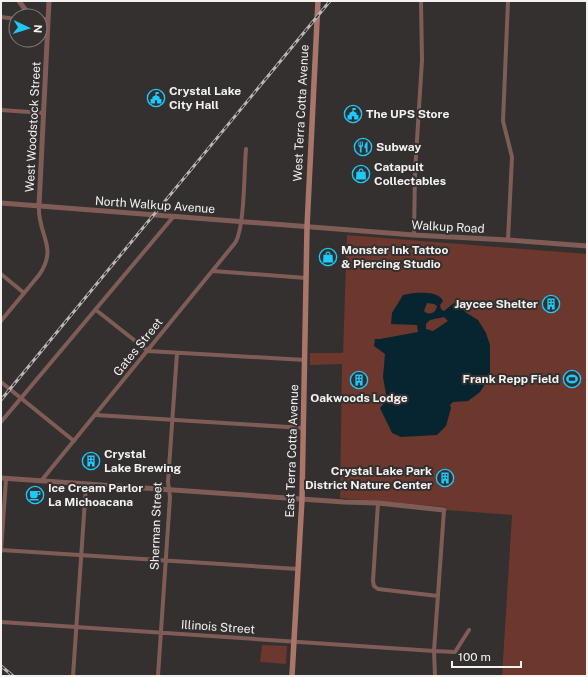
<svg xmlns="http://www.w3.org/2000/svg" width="588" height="677" viewBox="0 0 588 677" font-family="'Public Sans',sans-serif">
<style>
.green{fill:#6c372c}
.water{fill:#062530;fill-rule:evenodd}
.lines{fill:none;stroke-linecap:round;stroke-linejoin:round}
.minor{stroke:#7f5d56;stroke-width:4}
.tertiary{stroke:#7f5d56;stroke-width:5}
.secondary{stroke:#aa766a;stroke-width:5.5}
.rail-casing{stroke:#b9b7b6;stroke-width:3}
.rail{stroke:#33302f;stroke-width:1.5;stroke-dasharray:4.5;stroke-linecap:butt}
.labels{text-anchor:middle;stroke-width:4;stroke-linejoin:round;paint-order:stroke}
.poi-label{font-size:12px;font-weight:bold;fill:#f4f2f1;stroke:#33302f;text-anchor:start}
.street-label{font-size:12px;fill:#f4f2f1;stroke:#33302f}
</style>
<rect width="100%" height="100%" fill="#33302f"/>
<!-- green -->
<path class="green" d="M347 235 587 254V676H502L512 515 446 510V507L340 498 342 364 310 365V353H343Z
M262 645 287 646 286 664 260 662Z"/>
<!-- water -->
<path class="water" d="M413 293C422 293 438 291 443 301L440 305 441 309 444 311 454 303 462 307 465 312 478 320 486 333 490 345V376L480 392 468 401 453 402 450 405 451 408 446 426 437 435 401 437 392 433 380 408 387 400 383 377 385 354 374 346 375 339H380L418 332 417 325 391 324 392 313 403 295ZM427 303 434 304 437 306C436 313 429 316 424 311ZM444 317 448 321 433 331 426 329V324L430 320Z"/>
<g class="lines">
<!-- minor -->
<path class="minor" d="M1 17 16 19
M1 110 44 113
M414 235 415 172 422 60 421 1
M508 240 512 157 503 121 508 1
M213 271 306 278
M1 274 24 293
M96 310 148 351 305 360
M1 321 39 275C59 247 37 234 39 206
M1 382 74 441
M96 415 304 428
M1 422 174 216
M41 481 235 243C245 228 244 169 246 149
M378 503 373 581 374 586 378 589 438 596
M1 550 298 569
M1 551 6 479
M1 622 434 651 444 510
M73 676 86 485
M158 676 170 497 168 482 177 353
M435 676 434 651 455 652 469 630"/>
<!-- tertiary -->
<path class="tertiary" d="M19 1 30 16
M40 19 48 20
M1 203 414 235 508 240 587 246
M39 206 49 1
M1 478 344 502 378 503 444 510"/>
<!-- secondary -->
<path class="secondary" d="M292 676 302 499 307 227 318 1"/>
<defs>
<path id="rail" d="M1 400 330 1
M1 666 13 676"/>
</defs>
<!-- rail casing -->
<use href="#rail" class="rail-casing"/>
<!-- rail -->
<use href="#rail" class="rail"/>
</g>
<!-- icons -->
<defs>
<symbol id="civic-ring" viewBox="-11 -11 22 22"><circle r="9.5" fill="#33302f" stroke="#1cc9fc" stroke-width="1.5"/><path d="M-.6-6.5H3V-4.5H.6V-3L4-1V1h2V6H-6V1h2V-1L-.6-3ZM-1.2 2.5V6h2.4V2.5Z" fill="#1cc9fc"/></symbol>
<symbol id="restaurant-ring" viewBox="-11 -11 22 22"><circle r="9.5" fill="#33302f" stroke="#1cc9fc" stroke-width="1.5"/><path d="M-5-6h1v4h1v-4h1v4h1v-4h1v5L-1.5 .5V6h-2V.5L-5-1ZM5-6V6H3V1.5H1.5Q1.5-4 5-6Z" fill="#1cc9fc"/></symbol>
<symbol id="shop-ring" viewBox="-11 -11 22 22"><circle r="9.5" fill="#33302f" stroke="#1cc9fc" stroke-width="1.5"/><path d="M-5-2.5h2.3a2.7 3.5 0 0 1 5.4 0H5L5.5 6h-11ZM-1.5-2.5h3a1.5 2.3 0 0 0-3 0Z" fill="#1cc9fc"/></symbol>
<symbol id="building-ring" viewBox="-11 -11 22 22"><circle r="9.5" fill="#33302f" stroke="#1cc9fc" stroke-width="1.5"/><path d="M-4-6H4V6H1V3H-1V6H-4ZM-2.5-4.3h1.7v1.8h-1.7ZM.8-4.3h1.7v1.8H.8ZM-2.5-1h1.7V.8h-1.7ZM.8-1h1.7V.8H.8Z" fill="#1cc9fc"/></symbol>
<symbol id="stadium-ring" viewBox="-11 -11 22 22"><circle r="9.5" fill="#33302f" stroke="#1cc9fc" stroke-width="1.5"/><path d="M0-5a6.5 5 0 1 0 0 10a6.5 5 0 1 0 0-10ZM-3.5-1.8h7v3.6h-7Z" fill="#1cc9fc"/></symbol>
<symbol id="cafe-ring" viewBox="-11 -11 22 22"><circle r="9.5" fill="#33302f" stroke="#1cc9fc" stroke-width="1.5"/><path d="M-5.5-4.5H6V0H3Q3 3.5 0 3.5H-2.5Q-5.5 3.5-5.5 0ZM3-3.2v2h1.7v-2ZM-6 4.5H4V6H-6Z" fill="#1cc9fc"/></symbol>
</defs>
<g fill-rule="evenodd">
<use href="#civic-ring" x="146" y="88" width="20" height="20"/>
<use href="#civic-ring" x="343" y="104" width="20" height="20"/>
<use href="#restaurant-ring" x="353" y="137" width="20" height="20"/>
<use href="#shop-ring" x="351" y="164" width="20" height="20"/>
<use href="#shop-ring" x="318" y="247" width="20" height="20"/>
<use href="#building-ring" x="541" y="294" width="20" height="20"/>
<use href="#stadium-ring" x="562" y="369" width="20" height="20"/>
<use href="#building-ring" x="349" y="370" width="20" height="20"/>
<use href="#building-ring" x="81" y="451" width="20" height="20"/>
<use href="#building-ring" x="435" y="468" width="20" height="20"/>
<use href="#cafe-ring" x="25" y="485" width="20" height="20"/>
</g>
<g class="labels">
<!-- poi labels -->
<g class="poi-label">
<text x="169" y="95">Crystal Lake<tspan x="169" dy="14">City Hall</tspan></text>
<text x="366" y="118">The UPS Store</text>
<text x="376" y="151">Subway</text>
<text x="374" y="171">Catapult<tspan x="374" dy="14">Collectables</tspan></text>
<text x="341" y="254">Monster Ink Tattoo<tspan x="341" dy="14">&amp; Piercing Studio</tspan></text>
<text x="538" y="308" text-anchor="end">Jaycee Shelter</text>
<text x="559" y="383" text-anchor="end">Frank Repp Field</text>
<text x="359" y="402" text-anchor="middle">Oakwoods Lodge</text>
<text x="104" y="458">Crystal<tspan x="104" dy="14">Lake Brewing</tspan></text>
<text x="432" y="475" text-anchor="end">Crystal Lake Park<tspan x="432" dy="14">District Nature Center</tspan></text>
<text x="48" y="492">Ice Cream Parlor<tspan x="48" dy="14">La Michoacana</tspan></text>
</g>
<!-- street labels -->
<g class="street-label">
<text transform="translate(301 113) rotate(-87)" y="4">West Terra Cotta Avenue</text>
<text transform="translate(33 127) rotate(-87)" y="4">West Woodstock Street</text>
<text transform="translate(155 205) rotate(4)" y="4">North Walkup Avenue</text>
<text transform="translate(448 227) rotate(3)" y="4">Walkup Road</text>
<text transform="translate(138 347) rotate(-51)" y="4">Gates Street</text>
<text transform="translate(292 451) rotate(-88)" y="4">East Terra Cotta Avenue</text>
<text transform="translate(156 526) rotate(-88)" y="4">Sherman Street</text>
<text transform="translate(218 627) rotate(4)" y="4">Illinois Street</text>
</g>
</g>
<!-- border -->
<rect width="588" height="677" fill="none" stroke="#f4f2f1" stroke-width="4"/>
<!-- north arrow -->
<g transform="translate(28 28) rotate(94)"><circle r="19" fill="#33302f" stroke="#807e7d"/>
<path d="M0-3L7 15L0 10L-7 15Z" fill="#1cc9fc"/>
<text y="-6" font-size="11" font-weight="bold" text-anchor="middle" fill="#f4f2f1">N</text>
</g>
<!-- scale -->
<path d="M452 661v6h69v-6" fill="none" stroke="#f4f2f1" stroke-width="2"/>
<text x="458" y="661" font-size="12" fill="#f4f2f1" stroke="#33302f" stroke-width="3" paint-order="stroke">100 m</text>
</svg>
